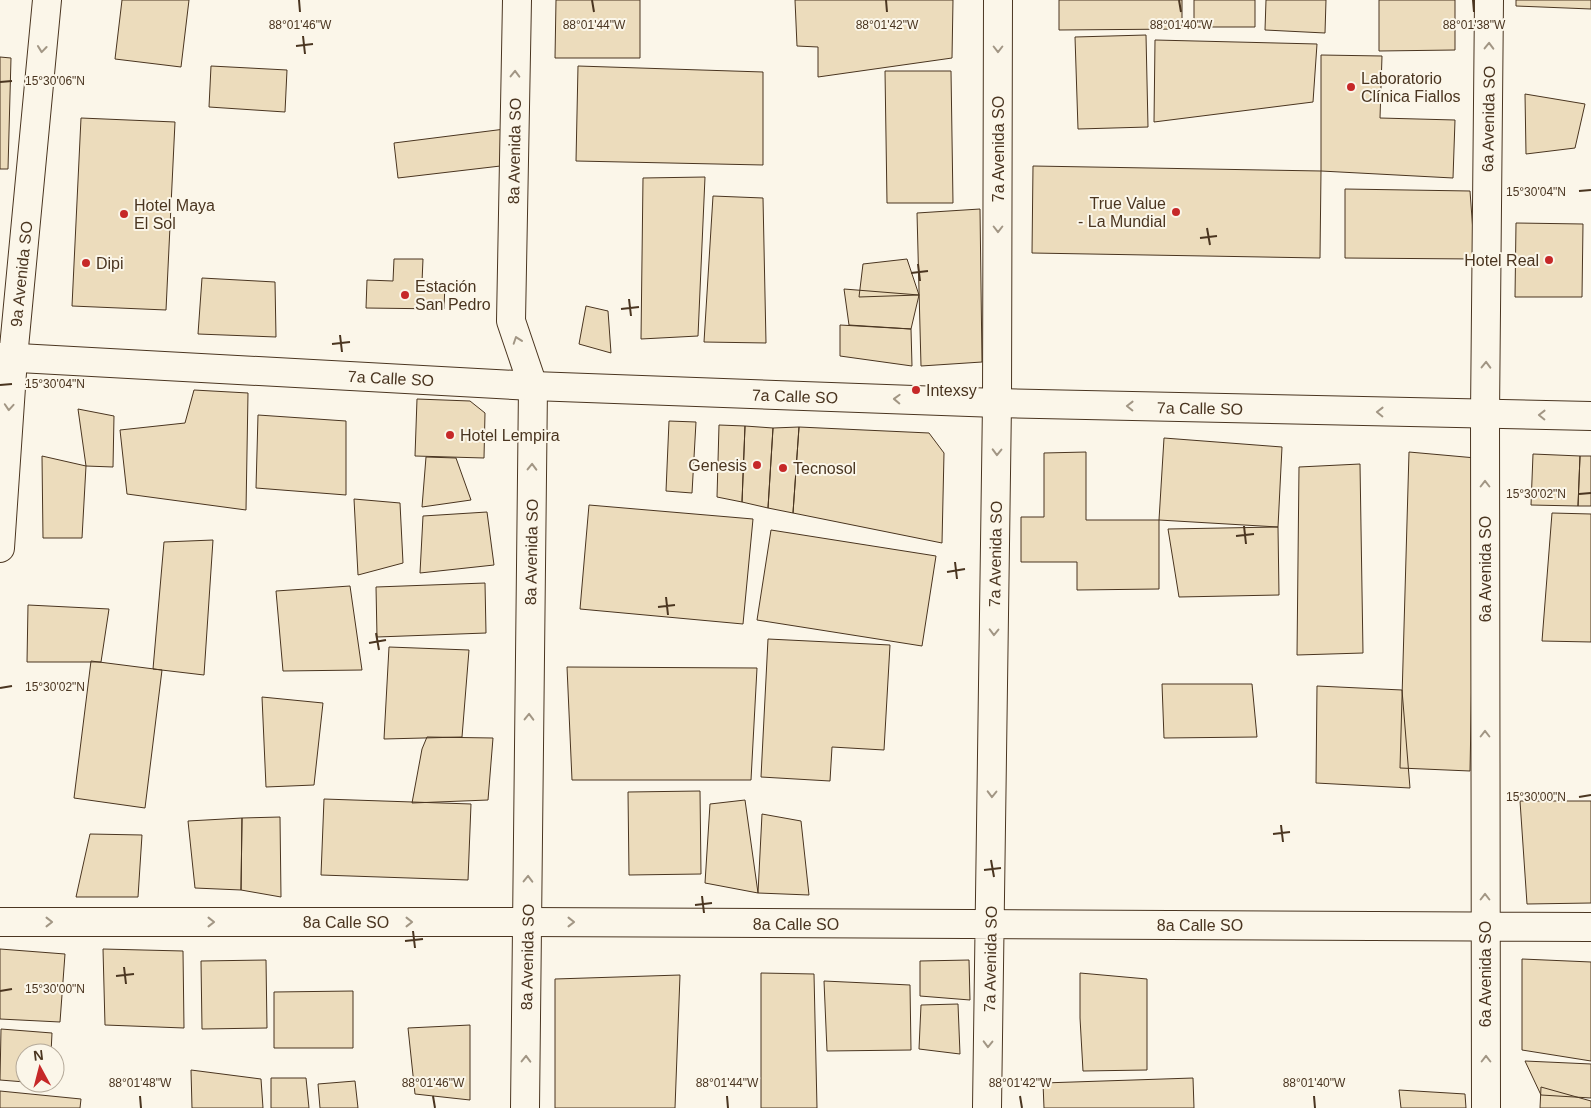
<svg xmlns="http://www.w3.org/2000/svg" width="1591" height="1108" viewBox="0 0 1591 1108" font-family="Helvetica,sans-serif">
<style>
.building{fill:#ecdcbc;stroke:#4a3520}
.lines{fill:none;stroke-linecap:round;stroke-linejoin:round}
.minor-casing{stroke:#4a3520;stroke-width:30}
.tertiary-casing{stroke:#4a3520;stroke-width:30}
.secondary-casing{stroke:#4a3520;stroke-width:30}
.minor{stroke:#fbf6e9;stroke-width:28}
.tertiary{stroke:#fbf6e9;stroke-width:28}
.secondary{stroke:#fbf6e9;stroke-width:28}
.oneway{stroke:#a29684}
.ticks{fill:none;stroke:#4a3520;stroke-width:2}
.poi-dot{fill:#c62828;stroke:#fbf6e9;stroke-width:2}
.labels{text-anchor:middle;stroke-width:4;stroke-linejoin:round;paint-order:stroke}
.poi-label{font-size:16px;fill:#4a3520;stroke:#fbf6e9;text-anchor:start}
.street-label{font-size:16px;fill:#4a3520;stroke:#fbf6e9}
.ticks-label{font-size:12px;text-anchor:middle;fill:#4a3520;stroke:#fbf6e9;stroke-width:4;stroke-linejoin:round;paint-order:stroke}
</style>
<rect width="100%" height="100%" fill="#fbf6e9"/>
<!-- building -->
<path class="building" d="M122 0H189L181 67 115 59Z
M556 0H640V58H555Z
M795 0H953L952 58 818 77V47L797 46Z
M1059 0H1182V29L1059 30Z
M1194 0H1255V27H1194Z
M1266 0H1326L1325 33 1265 30Z
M1379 0H1455V50L1379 51Z
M1516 0H1591V9L1516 6Z
M1146 35 1148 127 1078 129 1075 37Z
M1155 40 1317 44 1313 102 1154 122Z
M1321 55 1382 56 1380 118 1455 120 1453 178 1321 171Z
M0 57 11 58 8 169H0Z
M211 66 287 70 285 112 209 107Z
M578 66 763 72V165L576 161Z
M885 71H951L953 203H887Z
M1525 94 1585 104 1575 148 1526 154Z
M81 118 175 122 166 310 72 306Z
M505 129 509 165 398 178 394 143Z
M1033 166 1321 171 1320 258 1032 253Z
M705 177 698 336 641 339 643 178Z
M1345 189 1470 191 1475 259 1345 258Z
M713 196 763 198 766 343 704 342Z
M980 209 982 362 921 366 917 213Z
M1516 223 1583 224 1582 297H1515Z
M394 259H423L422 282 445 283 444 309 366 308 367 280 393 281Z
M907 259 919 295 859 297 863 264Z
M202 278 275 282 276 337 198 334Z
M844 289 919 295 911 329 849 325Z
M586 306 608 311 611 353 579 344Z
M840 325 911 329 912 366 840 356Z
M194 390 248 393 246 510 127 494 120 430 185 423Z
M417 399 470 401 485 413 484 458 415 456Z
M78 409 114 416 113 467 86 466Z
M258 415 346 421V495L256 488Z
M669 421 696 422 692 493 666 491Z
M719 425 745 426 742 502 717 497Z
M745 426 773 428 768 508 742 502Z
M799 427 929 433 944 453 942 543 793 513Z
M799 427 793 513 768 508 773 428Z
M1164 438 1282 447 1278 527 1159 520Z
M1086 452V520H1159V589L1077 590V562H1021V517H1044V453Z
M1409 452 1476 458 1470 771 1400 768Z
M1533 454 1580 456 1578 506 1531 505Z
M42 456 86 466 82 538H43Z
M1580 456H1591V506H1578Z
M426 457 456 458 471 500 422 507Z
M1360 464 1363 653 1297 655 1299 467Z
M354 499 400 503 403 563 358 575Z
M589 505 753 519 743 624 580 609Z
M487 512 494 565 420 573 423 516Z
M1552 513 1591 514V642L1542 641Z
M1278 527 1279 595 1179 597 1168 529Z
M771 530 936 556 922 646 757 620Z
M213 540 204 675 153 669 164 542Z
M485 583 486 633 377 637 376 587Z
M350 586 362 670 283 671 276 591Z
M28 605 109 609 101 662H27Z
M768 639 890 645 884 750 832 747 830 781 761 777Z
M389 647 469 650 462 737 384 739Z
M91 661 162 670 145 808 74 798Z
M567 667 757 668 751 780H572Z
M1162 684H1252L1257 737 1164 738Z
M1317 686 1402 690 1410 788 1316 783Z
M262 697 323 703 314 785 266 787Z
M427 737 493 738 488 800 412 803 422 749Z
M700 791 701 874 629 875 628 792Z
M324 799 471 804 468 880 321 875Z
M745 800 758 893 705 883 710 804Z
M1520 801H1591V903L1527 904Z
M762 814 801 821 809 895 758 893Z
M280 817 281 897 241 890 242 818Z
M242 818 241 890 195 888 188 821Z
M90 834 142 835 138 897H76Z
M0 949 65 954 60 1022 0 1019Z
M103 949 183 951 184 1028 105 1025Z
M1522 959 1591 962V1061L1522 1050Z
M266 960 267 1028 202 1029 201 961Z
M969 960 970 1000 920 996V961Z
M761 973 814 974 817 1108H761Z
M1080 973 1147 979V1070L1083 1071 1080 1018Z
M680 975 675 1108H555V979Z
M824 981 910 985 911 1050 827 1051Z
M353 991V1048H274V992Z
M958 1004 960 1054 919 1049 921 1005Z
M470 1025V1100L415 1094 408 1028Z
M1 1029 52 1033 51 1053H25V1082L0 1080Z
M1525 1061 1591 1064V1098L1541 1095Z
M191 1070 261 1079 263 1108H192Z
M271 1078H306L309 1108H271Z
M1193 1078 1194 1108H1044L1043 1083Z
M355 1081 358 1108H320L318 1084Z
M1541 1087 1591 1101V1108H1540Z
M1399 1090 1465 1094 1466 1108H1401Z
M0 1091 81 1099 80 1108H0Z"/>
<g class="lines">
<defs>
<path id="minor" d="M517 0 511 321 533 386
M1485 414 1486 1108
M0 548 13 358 47 0
M0 922H527L1591 927
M987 1108 997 403 998 0"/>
<path id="tertiary" d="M1485 414 1489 0
M525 1108 533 386"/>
<path id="secondary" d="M0 357 533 386 997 403 1591 416"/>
</defs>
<!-- minor casing -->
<use href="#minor" class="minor-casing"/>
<!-- tertiary casing -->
<use href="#tertiary" class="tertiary-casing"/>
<!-- secondary casing -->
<use href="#secondary" class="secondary-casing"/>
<!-- minor -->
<use href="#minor" class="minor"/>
<!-- tertiary -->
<use href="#tertiary" class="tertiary"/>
<!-- secondary -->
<use href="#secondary" class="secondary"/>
</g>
<!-- one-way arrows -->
<defs><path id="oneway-chevron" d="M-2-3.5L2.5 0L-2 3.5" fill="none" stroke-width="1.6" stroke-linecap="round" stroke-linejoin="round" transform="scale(1.25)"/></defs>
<g class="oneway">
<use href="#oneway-chevron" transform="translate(1489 46) rotate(-89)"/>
<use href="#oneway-chevron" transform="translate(42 49) rotate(96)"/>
<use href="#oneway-chevron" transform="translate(998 49) rotate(90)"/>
<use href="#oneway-chevron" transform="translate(515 74) rotate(-89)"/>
<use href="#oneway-chevron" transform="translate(998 229) rotate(90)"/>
<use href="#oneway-chevron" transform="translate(517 340) rotate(-109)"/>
<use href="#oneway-chevron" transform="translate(1486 365) rotate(-89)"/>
<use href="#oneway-chevron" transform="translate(897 399) rotate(-178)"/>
<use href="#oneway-chevron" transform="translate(1130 406) rotate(-179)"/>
<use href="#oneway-chevron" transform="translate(9 407) rotate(94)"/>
<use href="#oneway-chevron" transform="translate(1380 412) rotate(-179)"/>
<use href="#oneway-chevron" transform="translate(1542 415) rotate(-179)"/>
<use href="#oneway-chevron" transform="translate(997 452) rotate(91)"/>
<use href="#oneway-chevron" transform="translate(532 467) rotate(-89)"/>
<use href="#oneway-chevron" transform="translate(1485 484) rotate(-90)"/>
<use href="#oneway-chevron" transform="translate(994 632) rotate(91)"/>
<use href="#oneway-chevron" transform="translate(529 717) rotate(-89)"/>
<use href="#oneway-chevron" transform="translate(1485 734) rotate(-90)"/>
<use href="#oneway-chevron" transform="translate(992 794) rotate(91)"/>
<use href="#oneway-chevron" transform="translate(528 879) rotate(-89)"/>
<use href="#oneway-chevron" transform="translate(1485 897) rotate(-90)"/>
<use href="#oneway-chevron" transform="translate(49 922)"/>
<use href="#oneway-chevron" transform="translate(211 922)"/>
<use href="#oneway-chevron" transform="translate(409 922)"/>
<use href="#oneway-chevron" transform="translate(571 922)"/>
<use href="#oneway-chevron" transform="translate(988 1044) rotate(91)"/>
<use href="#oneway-chevron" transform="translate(526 1059) rotate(-89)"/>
<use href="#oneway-chevron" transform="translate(1486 1059) rotate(-90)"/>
</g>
<!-- ticks -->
<path class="ticks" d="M299 0 300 12M592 0 594 12M886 0 887 12M1179 0 1181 12M1473 0 1474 12M303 36 305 54M296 46 313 44M0 82 12 81M1579 191 1591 190M1207 228 1210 245M1200 238 1217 236M918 264 920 281M911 273 928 271M629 299 631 316M621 309 639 307M340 335 342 352M332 344 350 342M0 385 12 384M1579 494 1591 493M1244 526 1246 544M1236 536 1254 534M955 562 957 579M947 572 965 569M666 597 668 615M658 607 675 605M376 633 379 650M369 643 386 640M0 688 12 686M1579 797 1591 795M1281 825 1283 842M1273 834 1290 832M991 860 994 877M984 870 1001 868M702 896 704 913M695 905 712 903M413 931 415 948M405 941 423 939M124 967 126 984M116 976 134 974M0 991 12 989M140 1096 141 1108M433 1096 435 1108M727 1096 728 1108M1020 1096 1022 1108M1314 1096 1315 1108"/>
<!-- markers -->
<g class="poi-dot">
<circle cx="1351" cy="87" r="5"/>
<circle cx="1176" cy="212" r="5"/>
<circle cx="124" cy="214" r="5"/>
<circle cx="1549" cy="260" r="5"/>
<circle cx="86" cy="263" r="5"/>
<circle cx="405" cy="295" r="5"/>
<circle cx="916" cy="390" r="5"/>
<circle cx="450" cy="435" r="5"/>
<circle cx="757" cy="465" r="5"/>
<circle cx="783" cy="468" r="5"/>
</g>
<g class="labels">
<!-- poi labels -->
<g class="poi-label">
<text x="1361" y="84">Laboratorio<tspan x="1361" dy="18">Clínica Fiallos</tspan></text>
<text x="1166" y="209" text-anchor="end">True Value<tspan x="1166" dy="18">- La Mundial</tspan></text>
<text x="134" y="211">Hotel Maya<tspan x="134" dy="18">El Sol</tspan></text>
<text x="1539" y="266" text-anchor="end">Hotel Real</text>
<text x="96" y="269">Dipi</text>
<text x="415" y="292">Estación<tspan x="415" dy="18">San Pedro</tspan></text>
<text x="926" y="396">Intexsy</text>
<text x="460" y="441">Hotel Lempira</text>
<text x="747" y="471" text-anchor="end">Genesis</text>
<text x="793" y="474">Tecnosol</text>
</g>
<!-- street labels -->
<g class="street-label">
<text transform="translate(1488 119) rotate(-89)" y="6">6a Avenida SO</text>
<text transform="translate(998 149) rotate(-90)" y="6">7a Avenida SO</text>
<text transform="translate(514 151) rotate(-89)" y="6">8a Avenida SO</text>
<text transform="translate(21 274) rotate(-84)" y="6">9a Avenida SO</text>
<text transform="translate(391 378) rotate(3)" y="6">7a Calle SO</text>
<text transform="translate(795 396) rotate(2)" y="6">7a Calle SO</text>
<text transform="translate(1200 408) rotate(1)" y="6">7a Calle SO</text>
<text transform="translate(531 552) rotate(-89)" y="6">8a Avenida SO</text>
<text transform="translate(995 554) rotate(-89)" y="6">7a Avenida SO</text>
<text transform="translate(1485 569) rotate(-90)" y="6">6a Avenida SO</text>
<text x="346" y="928">8a Calle SO</text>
<text x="796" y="930">8a Calle SO</text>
<text x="1200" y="931">8a Calle SO</text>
<text transform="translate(527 957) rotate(-89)" y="6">8a Avenida SO</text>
<text transform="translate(990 959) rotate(-89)" y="6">7a Avenida SO</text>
<text transform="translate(1485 974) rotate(-90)" y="6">6a Avenida SO</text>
</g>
</g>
<g class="ticks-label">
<text x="300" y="29">88°01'46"W</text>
<text x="594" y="29">88°01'44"W</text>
<text x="887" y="29">88°01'42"W</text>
<text x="1181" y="29">88°01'40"W</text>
<text x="1474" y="29">88°01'38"W</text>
<text x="55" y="85">15°30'06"N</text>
<text x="1536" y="196">15°30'04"N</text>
<text x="55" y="388">15°30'04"N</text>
<text x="1536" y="498">15°30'02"N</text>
<text x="55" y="691">15°30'02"N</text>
<text x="1536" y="801">15°30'00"N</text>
<text x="55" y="993">15°30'00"N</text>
<text x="140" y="1087">88°01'48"W</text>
<text x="433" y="1087">88°01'46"W</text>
<text x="727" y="1087">88°01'44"W</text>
<text x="1020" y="1087">88°01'42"W</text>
<text x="1314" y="1087">88°01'40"W</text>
</g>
<!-- north arrow -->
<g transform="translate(40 1068) rotate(353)"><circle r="24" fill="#fbf6e9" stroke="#b4a999"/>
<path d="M0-4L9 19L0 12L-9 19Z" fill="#c62828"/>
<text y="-8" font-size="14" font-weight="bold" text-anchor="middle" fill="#4a3520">N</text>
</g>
</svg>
